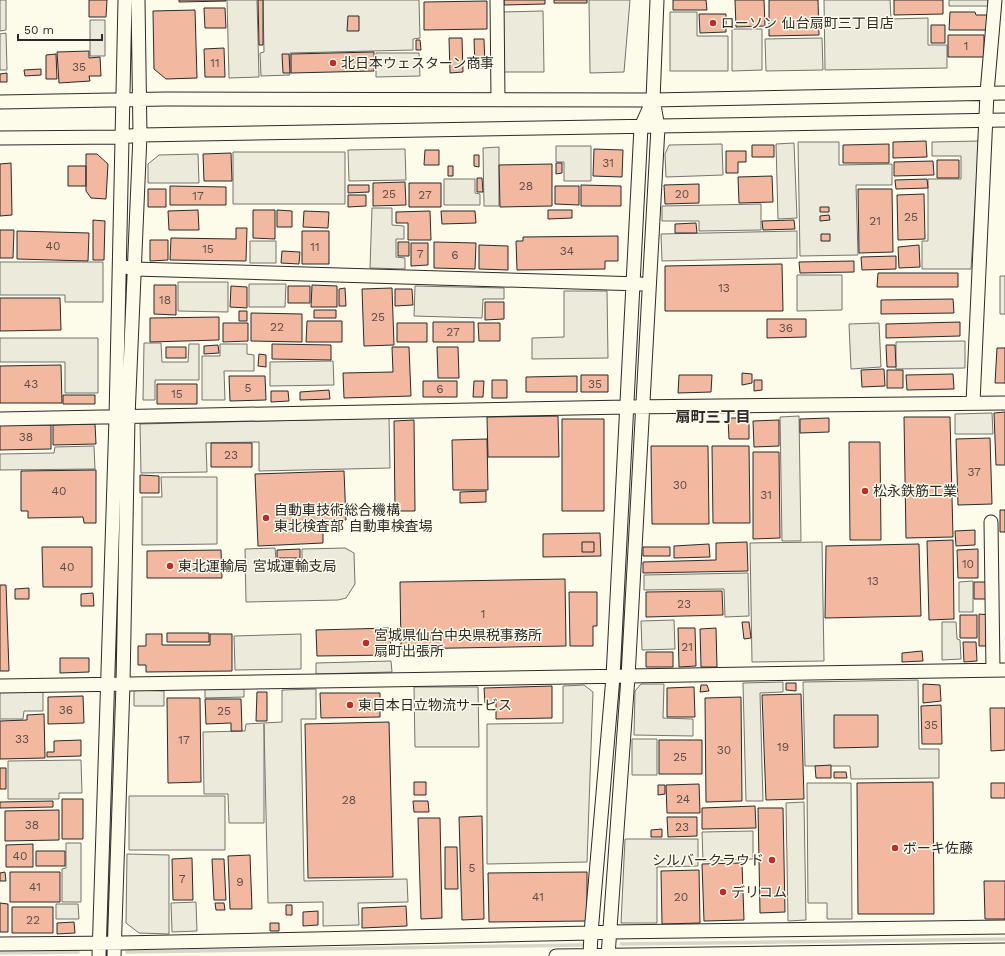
<svg xmlns="http://www.w3.org/2000/svg" width="1005" height="956" viewBox="0 0 1005 956" font-family="'Work Sans','Noto Sans JP',sans-serif">
<style>
.parking{fill:#eceadb;stroke:#74746e}
.lines{fill:none;stroke-linecap:round;stroke-linejoin:round}
.stream{stroke:#d8d7c9;stroke-width:3.5}
.building{fill:#f2b8a0;stroke:#2b2b2b}
.minor-casing{stroke:#2b2b2b;stroke-width:15}
.minor{stroke:#fdfbea;stroke-width:13}
.poi-dot{fill:#c62828;stroke:#fdfbea;stroke-width:1.5}
.labels{text-anchor:middle;stroke-width:3;stroke-linejoin:round;paint-order:stroke}
.number-label{font-size:12px;fill:#5d4e48}
.poi-label{font-size:14px;fill:#2b2b2b;stroke:#fdfbea;text-anchor:start}
.neighbourhood-label{font-size:15px;font-weight:bold;fill:#2b2b2b;stroke:#fdfbea}
</style>
<rect width="100%" height="100%" fill="#fdfbea"/>
<!-- parking -->
<path class="parking" d="M0 0H6V30L0 31Z
M227 0H257L259 77 229 78Z
M263 0H419L420 38 413 39V50L290 53V75L261 76 260 53 264 52Z
M589 0H630L624 72 590 73Z
M824 0H890L891 19 928 18V45H947V68L825 70Z
M949 0H988V6H949Z
M543 11 544 72H504L503 12Z
M670 12H697V36H728V71H670Z
M90 20H105V56H90Z
M732 29H762V70L732 71Z
M6 33 7 70H0V34Z
M822 38 823 70 766 71 765 39Z
M376 53H419L420 76 376 77Z
M979 141 971 269H922V241H928V179H961V156H932V142Z
M798 142H839V165L892 164V185H856L858 255 800 256Z
M794 143 797 218 778 219 776 144Z
M722 144 723 175 666 177 665 154 669 145Z
M556 146H591V181H564V162H556Z
M499 147V206H484L483 148Z
M405 149 406 180 349 181 348 150Z
M233 152H345V204H233Z
M198 154 199 183H148V164L159 155Z
M444 179H475V193L480 194V205H444Z
M761 204V230L699 231V221H662V206Z
M372 208H392V225L404 226V239H396V257L405 258V269L370 268Z
M797 231V258L662 261 661 234Z
M250 241H276V263H250Z
M0 262H103V302H65V295H0Z
M797 275H842V310L797 311Z
M1000 276H1005V314H1000Z
M178 282H228V312L178 311Z
M249 284H286L285 307H249Z
M415 286 504 288V299H483L482 318 414 316Z
M564 291H607L608 358 532 359V338L564 337Z
M879 323 881 367 851 369 849 324Z
M0 338H98V393H65V362H0Z
M965 341V368L896 369V342Z
M144 343H161L162 362H188L189 344H199V380H155V400H143Z
M220 344H247V354L254 355V371H224L225 400H202V356H220Z
M333 361 334 385 270 386V362Z
M992 413 993 434H955V414Z
M799 416 801 541H782L780 417Z
M389 418 390 468 259 471V442L206 443 207 472 141 473 140 424Z
M94 446 95 469 0 470V454L54 453 55 447Z
M161 477H217V544L142 545V497H162Z
M822 542 824 661 752 662 750 543Z
M275 548 276 560H302V549L345 548 354 553 355 584 346 598 338 600 246 602 245 549Z
M748 573 749 616 725 617 724 589 644 590V575Z
M973 581V612H959V582Z
M674 620 675 649 642 650 641 621Z
M942 622H956L957 639 960 640 961 659 942 660Z
M301 634V669L235 670 234 636Z
M391 661 392 672 316 674V663Z
M918 680 919 749H939V778L851 779 850 766H805L803 682Z
M783 682V692L760 693 763 801H746L743 683Z
M641 684H664L663 718 693 719V736L634 735 635 691Z
M584 685 593 692 587 862 487 864V724L563 723V686Z
M414 687H478L479 747H415Z
M244 688V697L205 698V689Z
M316 689V719H301L304 881 407 879 408 902 358 903 359 925 323 926V902L268 903 264 724V823H229L228 794H204L203 732 245 731 246 724 282 722V690Z
M134 690 164 691V706H134Z
M0 692H43V711H24L23 719H0Z
M632 739H657V775H632Z
M81 760 82 793H59V799H8V761Z
M807 783H851L852 919H827V903H808Z
M129 796H225V850H129Z
M804 802 806 920 788 921 786 803Z
M753 831V859L703 861 702 832Z
M625 839H698V866L657 867V923H621Z
M66 843H81V902H62V869L66 868Z
M127 854 169 855V934L139 933 126 923Z
M196 902 197 931 172 932 171 903Z
M56 904H78L79 919H56Z"/>
<g class="lines">
<!-- stream -->
<path class="stream" d="M621 944 1005 939
M127 952 582 945
M0 953 78 952"/>
</g>
<!-- building -->
<path class="building" d="M89 0H107L106 17H89Z
M179 0H226V1L179 2Z
M258 0H263V45H259Z
M504 0H545V4L504 5Z
M554 0H587V3H554Z
M673 0H706L707 10H673Z
M735 0H764L765 26 736 27Z
M769 0H818L819 35 769 36Z
M894 0H943V14L894 15Z
M487 1V29L424 30V2Z
M204 8H225L226 28H205Z
M195 10 197 78 166 79 154 69 153 11Z
M950 12H975L976 15H987V30H949Z
M699 14H726V32L700 33Z
M348 16H359V31H347Z
M931 25H945V43H931Z
M948 35H984V57H948Z
M449 38H462L463 72 450 73Z
M474 39H484L485 68H475Z
M416 40H420L421 50H416Z
M224 48 225 77H205L204 49Z
M89 51V58L100 57 101 76H89L90 81 59 83 57 52Z
M374 52V71L291 73V54Z
M56 54 57 79H46V55Z
M282 54H289L290 73H283Z
M41 69V75L25 76 24 70Z
M7 73V82H0V74Z
M926 141 927 157 893 158V142Z
M889 144V163H843V145Z
M752 145H774V157H752Z
M594 149 623 150 622 177 593 176Z
M425 150H439V165H424Z
M726 151H746V162H738V173H726Z
M231 153 232 181H204L203 154Z
M86 154H97L108 164 106 199 91 198 86 191Z
M474 155H479V167L474 166Z
M937 160H959V178H937Z
M933 161 934 175 894 176V162Z
M11 163 12 215 0 216V164Z
M556 163H562V173L556 174Z
M552 164V206L500 207 499 165Z
M68 166H86V186H68Z
M448 166H453V176H448Z
M772 176 773 202 739 203 738 177Z
M477 178H482L483 192H477Z
M927 179 928 188 896 189 895 180Z
M405 182 406 205 373 206V183Z
M409 183H441V207H409Z
M699 184V203L665 204 664 185Z
M348 185H369V192L348 193Z
M581 185 621 186V206H581Z
M170 186 226 187V205H170Z
M555 186H579V205L555 204Z
M148 189H166V207H148Z
M858 189H892L893 252 859 253Z
M924 194 925 239 898 240 897 195Z
M348 195H366V206L348 207Z
M820 207H829V212H820Z
M198 210 199 230H169L168 211Z
M253 210H275V239L253 238Z
M277 210 292 211V227H277Z
M548 210H572V218L548 219Z
M304 211 329 212 328 228 303 227Z
M430 211 431 240H408V223H396V212Z
M441 211H475L476 223 442 224Z
M829 215 830 220 820 221V216Z
M93 220 105 221 104 260H93Z
M794 220 795 229 763 230 762 221Z
M696 223 697 233H675V224Z
M236 228H247L246 261 170 260 171 238 236 239Z
M0 230H14L13 258H0Z
M17 231 89 233 88 261 17 259Z
M302 231H329V264H302Z
M821 234H830V241H821Z
M618 236V261H605V269L517 270 516 241H523V237Z
M150 240H168V260L150 261Z
M398 242H409V256H398Z
M434 242 476 243 475 269 434 268Z
M411 243H428V265L411 266Z
M479 245 508 246V270L479 269Z
M919 245 920 267 899 268 898 247Z
M282 251 300 252 299 264 281 263Z
M896 256V269L862 270 861 257Z
M854 261V272L800 273 799 262Z
M782 264 783 311H665V266Z
M878 273H958V287H877Z
M154 285H176V315L154 314Z
M312 285 337 286V307H311Z
M231 286 247 287V308L230 307Z
M288 286H310V303H288Z
M345 288 346 306H339V289Z
M392 288 394 345 364 346 362 289Z
M395 289H412L413 305 395 306Z
M0 298H60L61 330 0 331Z
M953 299 954 313 881 314V300Z
M485 302H504V319L485 320Z
M314 310H336V318H314Z
M239 311H247V321H239Z
M251 313 302 314V342L251 341Z
M219 317V340L150 342V318Z
M767 319H806V337L767 338Z
M307 321H342V342H306Z
M433 322H474V342H433Z
M960 322V336L886 338V324Z
M223 323H248V341L223 342Z
M397 323H427V342H397Z
M478 323H500V341H479Z
M272 344 331 345V360L272 359Z
M218 345 219 353 204 354V346Z
M886 345H895L896 367H887Z
M166 347H186V358H166Z
M392 347H409L411 396 344 398 343 373 393 372Z
M437 347H458L459 378H438Z
M997 348H1005V383H995Z
M259 354 266 355V367L258 366Z
M61 365 62 403H0V366Z
M884 369 885 386 862 387 861 370Z
M887 370H903V388H887Z
M742 373 752 374V383L742 385Z
M953 374 954 389 907 390 906 375Z
M581 375H608V392H581Z
M679 375H712L711 392 678 393Z
M229 376H265L266 400 230 401Z
M577 376V392H526V377Z
M492 380H507V398H492Z
M754 380H762V390L754 391Z
M423 381H457V397H423Z
M474 381H484L483 397H473Z
M157 384H197V404H157Z
M329 390 330 399 300 400V392Z
M271 391H288L289 401 271 402Z
M63 395H95V404H63Z
M1005 412V465H996L994 413Z
M558 416 559 457H488L487 417Z
M904 417H950L953 537 906 538Z
M728 418H749V439H729Z
M829 418V432L800 433V419Z
M562 419H604V511H562Z
M414 420 415 511H395L394 421Z
M779 420V446L754 447 753 421Z
M95 424 96 444 53 445V425Z
M0 425H51V449L0 450Z
M990 438 992 504 958 505 956 439Z
M487 439 488 490H453L452 440Z
M849 442H880L881 540H850Z
M211 443H252V467H211Z
M651 446H708L709 524H652Z
M712 446H749L750 523H713Z
M753 452H779L780 538 753 539Z
M96 470V523H84L83 517 28 518V511H21V471Z
M344 471 346 520 323 521V543L258 546 255 474Z
M140 475 159 476V493H140Z
M486 491V502L460 503V492Z
M1000 510H1005V532H1000Z
M975 530V545L956 546 955 531Z
M600 533 601 556 543 557V534Z
M953 540 954 619 929 620 927 541Z
M582 542H594V552H582Z
M747 542 748 571 643 573V562L716 560V543Z
M709 544 710 557 674 558V546Z
M919 544 921 616 825 618 826 546Z
M42 547H92V587H43Z
M643 547H670V556H643Z
M300 549V558H277V550Z
M978 549V578H958L957 550Z
M221 550 222 578H147V551Z
M565 579 566 646 401 649 400 582Z
M974 582H987L988 599H974Z
M0 585H6L9 671H0Z
M29 588V599H15V589Z
M722 591 723 615 646 617V592Z
M569 592H597V626H593V646H570Z
M93 593 94 606H81V594Z
M979 614 989 615 988 646H979Z
M960 615H977V638H960Z
M742 622H749L751 638 744 639Z
M390 628 391 655 317 656 316 630Z
M678 628H695L696 666 679 667Z
M716 628 717 667H701L700 629Z
M167 633H209V642H167Z
M146 634H162V645H210V634H232V671L146 672V665H138V646H146Z
M963 642H976L977 661 964 662Z
M922 651 923 661 902 662V653Z
M646 652H673V667H646Z
M60 658H89V672L60 673Z
M786 683H796V691L786 690Z
M923 684 940 685 941 701 923 703Z
M701 685H707L709 691 700 692Z
M552 686V718L496 719V703H485L484 688Z
M694 687 695 717H667V688Z
M257 692H267V721H256Z
M320 693H380V717L321 718Z
M801 694 804 799 766 800 762 695Z
M83 696 84 723 48 724V697Z
M741 697 742 801 706 802 705 698Z
M167 698H200L201 782 168 783Z
M205 699H241L242 731H231V723L206 724Z
M941 705 942 744H922L921 706Z
M990 708H1005V750L991 751Z
M44 714 45 758 0 759V721L27 720V715Z
M834 715H878V747L834 748Z
M389 722 393 877 308 878 305 724Z
M81 740V756L47 757V752H54V741Z
M659 740H702V774H659Z
M831 765V778H816L815 766Z
M0 768H6V789H0Z
M834 772H846L847 778H834Z
M414 782H426V795H414Z
M933 782 934 914H858L857 783Z
M991 783H1005V798H991Z
M699 784 700 813H667L666 785Z
M658 785H665V794L658 795Z
M62 799H83V839H62Z
M53 801V807L0 808V802Z
M413 801H428L429 812H414Z
M755 806 756 828 702 829V808Z
M758 808H783L785 912 760 913Z
M59 810V840L5 841V811Z
M482 816 484 919 462 920 459 817Z
M667 817H697V836L668 837Z
M418 818H440L442 918 421 919Z
M662 829V837H651V830Z
M33 844V867H6V845Z
M445 847H457L458 889H445Z
M36 851H65V866H36Z
M250 855 252 909H230L228 856Z
M192 858 193 900H173L172 859Z
M212 859H224L226 900H214Z
M742 863 744 920 704 921 702 864Z
M699 870 700 923 662 924 661 871Z
M5 872 6 881H0V873Z
M10 872H60V902H10Z
M587 872V921L489 922 488 873Z
M984 881H1005V919H985Z
M0 903 8 904V932H0Z
M215 903H224L225 910H216Z
M286 905H292V915H286Z
M406 906 407 926 362 928V908Z
M12 907H53V933H12Z
M318 911V925L303 926V912Z
M74 922 75 933 57 934V923Z
M270 923H279V931H270Z"/>
<g class="lines">
<defs>
<path id="minor" d="M497 0 498 99
M0 102 166 99 653 100 1005 93
M0 138 121 137 140 135 1005 120
M125 267 134 269 641 284
M973 403 987 93 995 0
M0 419 627 407 1005 403
M991 522 993 670
M0 686 1005 670
M0 944 121 943 591 933 610 932 1005 927
M99 956 116 418 125 0
M114 956 123 684 128 417 140 135 138 0
M556 956 1005 950
M590 956 591 933 613 677 641 127 653 100
M608 956 628 677 658 127 653 100 657 0"/>
</defs>
<!-- minor casing -->
<use href="#minor" class="minor-casing"/>
<!-- minor -->
<use href="#minor" class="minor"/>
</g>
<!-- markers -->
<g class="poi-dot">
<circle cx="713" cy="23" r="4"/>
<circle cx="333" cy="63" r="4"/>
<circle cx="865" cy="491" r="4"/>
<circle cx="266" cy="518" r="4"/>
<circle cx="170" cy="566" r="4"/>
<circle cx="366" cy="643" r="4"/>
<circle cx="350" cy="705" r="4"/>
<circle cx="895" cy="848" r="4"/>
<circle cx="772" cy="860" r="4"/>
<circle cx="723" cy="892" r="4"/>
</g>
<g class="labels">
<!-- number labels -->
<g class="number-label">
<text x="966" y="50">1</text>
<text x="215" y="67">11</text>
<text x="79" y="71">35</text>
<text x="608" y="167">31</text>
<text x="526" y="190">28</text>
<text x="389" y="198">25</text>
<text x="682" y="198">20</text>
<text x="425" y="199">27</text>
<text x="198" y="200">17</text>
<text x="911" y="221">25</text>
<text x="875" y="225">21</text>
<text x="53" y="250">40</text>
<text x="315" y="251">11</text>
<text x="208" y="253">15</text>
<text x="567" y="255">34</text>
<text x="420" y="258">7</text>
<text x="455" y="259">6</text>
<text x="724" y="292">13</text>
<text x="165" y="304">18</text>
<text x="378" y="321">25</text>
<text x="277" y="331">22</text>
<text x="786" y="332">36</text>
<text x="453" y="336">27</text>
<text x="31" y="388">43</text>
<text x="595" y="388">35</text>
<text x="248" y="392">5</text>
<text x="440" y="393">6</text>
<text x="177" y="398">15</text>
<text x="26" y="441">38</text>
<text x="231" y="459">23</text>
<text x="974" y="476">37</text>
<text x="680" y="489">30</text>
<text x="59" y="495">40</text>
<text x="766" y="499">31</text>
<text x="968" y="568">10</text>
<text x="67" y="571">40</text>
<text x="873" y="585">13</text>
<text x="684" y="608">23</text>
<text x="483" y="618">1</text>
<text x="687" y="651">21</text>
<text x="66" y="714">36</text>
<text x="224" y="715">25</text>
<text x="931" y="729">35</text>
<text x="22" y="743">33</text>
<text x="184" y="744">17</text>
<text x="783" y="751">19</text>
<text x="724" y="754">30</text>
<text x="680" y="761">25</text>
<text x="683" y="803">24</text>
<text x="349" y="804">28</text>
<text x="32" y="829">38</text>
<text x="682" y="831">23</text>
<text x="20" y="860">40</text>
<text x="472" y="872">5</text>
<text x="182" y="883">7</text>
<text x="240" y="886">9</text>
<text x="35" y="891">41</text>
<text x="538" y="901">41</text>
<text x="681" y="901">20</text>
<text x="33" y="924">22</text>
</g>
<!-- poi labels -->
<g class="poi-label">
<text x="721" y="28">ローソン 仙台扇町三丁目店</text>
<text x="341" y="68">北日本ウェスターン商事</text>
<text x="873" y="496">松永鉄筋工業</text>
<text x="274" y="515">自動車技術総合機構<tspan x="274" dy="16">東北検査部 自動車検査場</tspan></text>
<text x="178" y="571">東北運輸局 宮城運輸支局</text>
<text x="374" y="640">宮城県仙台中央県税事務所<tspan x="374" dy="16">扇町出張所</tspan></text>
<text x="358" y="710">東日本日立物流サービス</text>
<text x="903" y="853">ボーキ佐藤</text>
<text x="764" y="865" text-anchor="end">シルバークラウド</text>
<text x="731" y="897">デリコム</text>
</g>
<!-- neighbourhood labels -->
<g class="neighbourhood-label">
<text x="713" y="422">扇町三丁目</text>
</g>
</g>
<!-- scale -->
<path d="M18 34v6h84v-6" fill="none" stroke="#2b2b2b" stroke-width="2"/>
<text x="24" y="34" font-size="12" fill="#2b2b2b" stroke="#fdfbea" stroke-width="3" paint-order="stroke">50 m</text>
</svg>
